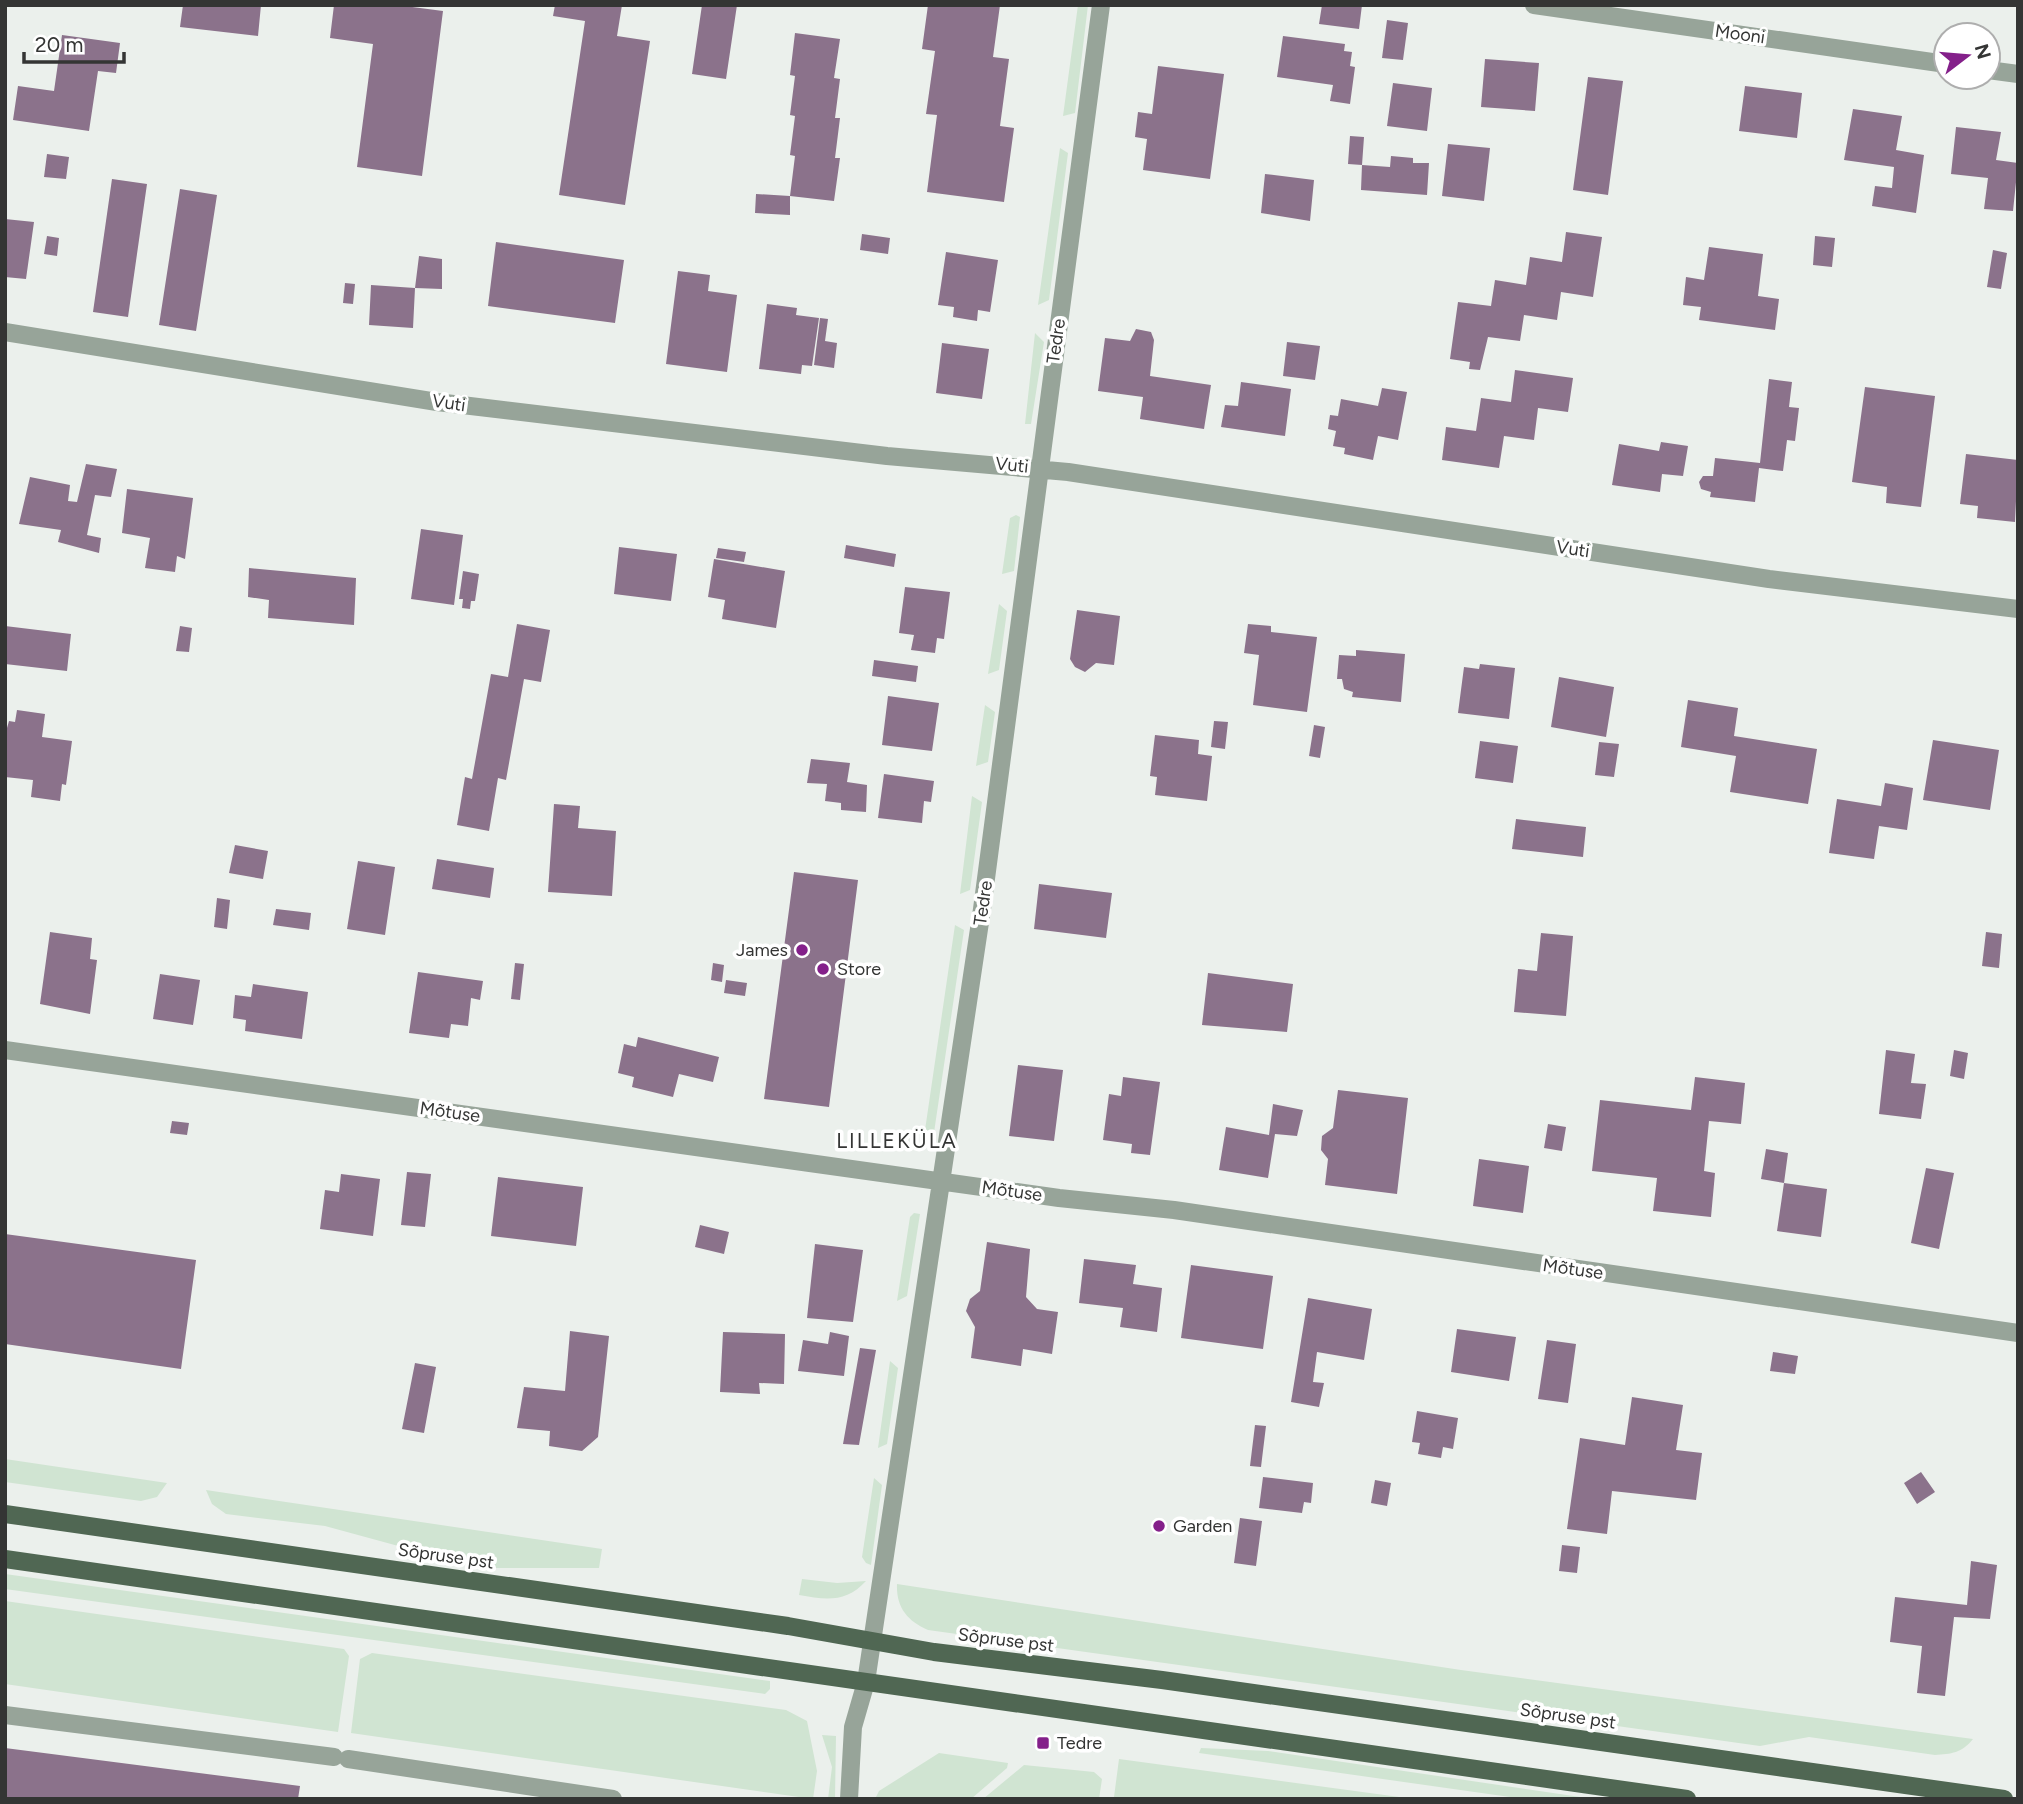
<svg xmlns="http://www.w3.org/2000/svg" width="2023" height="1804" viewBox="0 0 2023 1804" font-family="Figtree,sans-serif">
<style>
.green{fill:#d0e4d2}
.building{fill:#8b728b}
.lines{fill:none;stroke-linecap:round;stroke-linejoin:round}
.minor{stroke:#97a499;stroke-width:18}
.major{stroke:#506753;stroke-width:18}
.poi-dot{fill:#84208a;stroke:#fff;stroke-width:2.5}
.labels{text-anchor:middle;stroke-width:7;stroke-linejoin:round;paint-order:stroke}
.street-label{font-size:18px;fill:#343534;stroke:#fff}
.poi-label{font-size:18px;fill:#343534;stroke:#fff;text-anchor:start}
.quarter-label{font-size:21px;letter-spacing:2px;fill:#343534;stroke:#fff}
</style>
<rect width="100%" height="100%" fill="#ebf0ec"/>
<!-- green -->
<path class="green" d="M1078 5H1088L1075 113 1063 116Z
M1060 148 1068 153 1049 300 1038 305Z
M1035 333 1044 342 1031 424H1025Z
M1016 515 1020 517 1014 571 1002 574 1010 518Z
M999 604 1007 611 999 670 988 674Z
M985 705 995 712 988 762 976 766Z
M972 796 982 802 970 890 960 894Z
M955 925 964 930 932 1146 924 1137Z
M914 1213 920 1214 907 1296 897 1301 910 1217Z
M890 1361 898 1368 887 1444 878 1448Z
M5 1459 167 1483 157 1497 141 1501 5 1482Z
M874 1478 882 1485 871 1565 866 1563 862 1557Z
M206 1490 602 1549 599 1568H479L325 1526 226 1514 212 1504Z
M5 1574 770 1681V1689L765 1694 5 1589Z
M802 1579 837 1583 866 1581C846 1603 826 1600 799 1595Z
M897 1584 1461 1670 1973 1739C1962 1753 1951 1754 1935 1755L1809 1737 1760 1746 928 1630C907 1621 896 1607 897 1584Z
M5 1601 344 1649 349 1656 338 1732 5 1684Z
M372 1653 786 1710 807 1721 817 1771 813 1799 351 1733 360 1659Z
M822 1735 836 1736 835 1799H828L832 1767Z
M1201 1748 1268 1751 1594 1799H1524L1199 1753Z
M939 1753 1008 1763 1007 1768 971 1799H875L879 1791Z
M1119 1759 1414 1799 1114 1797Z
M1024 1765 1094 1772 1102 1779 1099 1799H983Z"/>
<!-- building -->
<path class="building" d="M183 5H261L258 36 180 27Z
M334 5H397L443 11 422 176 357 167 373 44 330 38Z
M555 5H622L617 36 650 41 625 205 559 195 585 21 553 16Z
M702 5H737L726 79 692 74Z
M928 5H1000L993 57 1009 59 1000 126 1014 128 1004 202 927 192 937 115 926 114 935 51 922 49Z
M1322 5H1362L1359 29 1319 24Z
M1387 20 1408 23 1403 60 1382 58Z
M795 33 840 39 834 78 840 79 835 118H840L835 158H840L834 201 790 196 795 156 790 155 795 116 790 115 795 76 790 75Z
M62 35 120 43 116 73 98 71 89 131 13 120 18 86 54 91Z
M1283 36 1345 44 1344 51 1352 52 1350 66 1355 67 1350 104 1330 101 1333 85 1277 77Z
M1485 59 1539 63 1535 111 1481 107Z
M1158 66 1224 74 1210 179 1143 170 1147 139 1135 137 1138 112 1152 114Z
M1588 77 1623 81 1608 195 1573 190Z
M1393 83 1432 88 1427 131 1387 126Z
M1745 86 1802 93 1797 138 1739 131Z
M1853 109 1902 116 1896 150 1924 155 1916 213 1872 206 1875 186 1892 188 1894 167 1844 160Z
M1956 127 2001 132 1996 160 2018 163 2013 211 1984 209 1988 178 1951 174Z
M1350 136 1364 137 1362 165 1348 164Z
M1448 144 1490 148 1484 201 1442 196Z
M47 154 69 157 66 179 44 177Z
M1391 156 1413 158V163H1429L1427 195 1361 190 1362 165 1390 167Z
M1265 174 1314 180 1310 221 1261 213Z
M112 179 147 184 128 317 93 312Z
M180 189 217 195 196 331 159 325Z
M756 194 790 196V215L755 213Z
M5 219 34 222 26 279 5 277Z
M1566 232 1602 237 1593 297 1561 292 1557 320 1524 315 1520 341 1488 337 1480 370 1469 369 1470 362 1450 359 1458 302 1491 306 1495 280 1526 285 1530 257 1562 262Z
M862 234 890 238 888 254 860 250Z
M47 236 59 238 57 256 44 254Z
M1815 236 1835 238 1832 267 1813 265Z
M496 242 624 260 615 323 488 306Z
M1709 247 1763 254 1758 296 1779 299 1775 330 1699 320 1701 307 1683 305 1686 277 1704 280Z
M1993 250 2007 253 2001 289 1987 287Z
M946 252 998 260 990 312 978 310 977 321 953 317 954 307 938 305Z
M419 256 442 259V289L415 288 413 328 369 325 371 285 415 288Z
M678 271 710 275 708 291 737 295 727 372 666 364Z
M345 283 355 284 353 304 343 303Z
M767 304 797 308 796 315 819 318 812 366 802 365 801 374 759 369Z
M820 318 828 319 825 341 837 343 834 368 814 365Z
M1136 329 1151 332 1154 340 1150 376 1211 385 1204 429 1140 419 1143 397 1098 391 1105 338 1130 341Z
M1287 342 1320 346 1315 380 1283 376Z
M942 343 989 349 982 399 936 393Z
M1515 370 1573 378 1568 412 1538 408 1534 440 1504 436 1499 468 1442 460 1446 427 1476 431 1481 398 1511 402Z
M1769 379 1792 382 1789 407 1799 408 1795 441 1787 440 1783 471 1759 468 1755 502 1710 497 1711 492 1701 489 1699 482 1703 476H1713L1715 458 1760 463Z
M1241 382 1291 389 1285 436 1221 427 1225 405 1238 406Z
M1865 387 1935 396 1921 507 1886 503 1887 487 1852 482Z
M1382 388 1407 392 1398 440 1378 436 1373 460 1344 454 1345 448 1333 446 1336 431 1328 429 1330 415 1338 416 1341 399 1378 406Z
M1661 442 1688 446 1683 476 1662 474 1660 492 1612 485 1619 444 1659 451Z
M1966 454 2018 460 2015 522 1977 518 1978 506 1960 504Z
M86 464 117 469 111 497 95 495 87 535 101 538 99 553 58 542 61 530 19 524 30 477 70 485 68 501 77 502Z
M127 489 193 498 185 559 177 556 175 572 145 568 150 538 122 533Z
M421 529 463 535 454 605 411 599Z
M846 545 896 554 894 567 844 558Z
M619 547 677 554 671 601 614 594Z
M718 548 746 552 744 562 716 558Z
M714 559 785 571 776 628 722 619 725 600 708 597Z
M249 568 356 578 354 625 268 618 269 600 248 597Z
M463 571 479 574 475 601H471L470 609 462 608 463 599H459Z
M905 587 950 592 944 639 937 638 935 653 911 650 914 635 899 633Z
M1077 610 1120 616 1114 665 1096 663 1085 672 1075 667 1070 659Z
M517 624 550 630 541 682 524 679 506 780 498 778 489 831 457 825 465 777 472 779 491 674 508 677Z
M1248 624 1271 626V632L1317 637 1307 712 1253 705 1259 655 1244 653Z
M5 626 71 634 67 671 5 664Z
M180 626 192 628 189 652 176 651Z
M1356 650 1405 654 1401 702 1352 697 1353 692 1344 689 1342 679H1337L1339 655 1356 656Z
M874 660 918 666 916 682 872 676Z
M1480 664 1515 668 1509 719 1458 713 1464 667 1479 669Z
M1559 677 1614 687 1606 737 1551 727Z
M888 696 939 703 932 751 882 745Z
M1688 700 1738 708 1734 736 1817 749 1808 804 1730 792 1736 756 1681 747Z
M17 710 45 714 42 737 72 741 66 785 62 784 60 801 31 797 33 780 5 777V735L9 721 15 722Z
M1214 721 1228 722 1225 749 1211 747Z
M1314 725 1325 727 1320 758 1309 756Z
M1155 735 1199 740 1198 754 1212 756 1207 801 1155 795 1157 777 1150 776Z
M1933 740 1999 750 1990 810 1923 800Z
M1480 741 1518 746 1513 783 1475 778Z
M1599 742 1619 744 1614 777 1595 775Z
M811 759 850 763 847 782 867 785 866 812 841 810V803L825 801 827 784 807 783Z
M884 774 934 781 931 802 924 801 922 823 878 818Z
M1885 783 1913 788 1907 830 1879 826 1874 859 1829 853 1837 799 1881 806Z
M554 804 580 806 578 828 616 831 612 896 548 892Z
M1516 819 1586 827 1583 857 1512 849Z
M235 845 268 851 263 879 229 873Z
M437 859 494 868 490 898 432 889Z
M358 861 395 867 385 935 347 929Z
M794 872 858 880 829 1107 764 1099Z
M1039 884 1112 893 1106 938 1034 929Z
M217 898 230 900 227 929 214 927Z
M276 909 311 913 309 930 273 925Z
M50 932 92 938 90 959 97 960 90 1014 40 1004Z
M1986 932 2002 934 1999 968 1982 966Z
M1541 933 1573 936 1566 1016 1514 1012 1518 969 1537 971Z
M515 963 524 964 520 1000 511 999Z
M713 963 724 965 722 982 711 980Z
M418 972 483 981 480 1000 471 998 468 1026 451 1024 449 1038 409 1033Z
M1208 973 1293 984 1287 1032 1202 1025Z
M160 974 200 980 193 1025 153 1019Z
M726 980 747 983 745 996 724 993Z
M253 984 308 992 302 1039 245 1031 246 1020 233 1018 235 995 251 997Z
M638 1037 719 1057 713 1082 679 1074 673 1097 632 1087 634 1077 618 1073 624 1044 636 1047Z
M1886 1050 1915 1054 1911 1083 1926 1084 1921 1119 1879 1114Z
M1954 1050 1968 1053 1964 1079 1950 1076Z
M1018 1065 1063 1070 1054 1141 1009 1136Z
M1123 1077 1160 1082 1150 1155 1131 1153 1132 1144 1103 1140 1109 1094 1121 1096Z
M1695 1077 1745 1083 1741 1124 1709 1121 1704 1171 1715 1173 1711 1217 1653 1211 1657 1178 1592 1171 1600 1100 1691 1110Z
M1338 1090 1408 1098 1397 1194 1325 1185 1328 1159 1321 1150 1322 1136 1333 1128Z
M1273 1104 1303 1110 1297 1136 1275 1134 1268 1178 1219 1170 1226 1127 1269 1135Z
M172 1121 189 1123 187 1135 170 1133Z
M1548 1124 1566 1127 1562 1151 1544 1148Z
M1766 1149 1788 1153 1784 1183 1761 1179Z
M1479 1159 1529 1166 1523 1213 1473 1206Z
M1926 1168 1954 1173 1939 1249 1911 1243Z
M407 1172 431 1174 425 1227 401 1225Z
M341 1174 380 1179 373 1236 320 1229 325 1190 339 1192Z
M498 1177 583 1187 576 1246 491 1236Z
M1784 1183 1827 1189 1821 1237 1777 1231Z
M700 1225 729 1232 724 1254 695 1247Z
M5 1234 196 1260 181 1369 5 1344Z
M987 1242 1030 1249 1026 1297 1037 1309 1058 1312 1052 1354 1023 1349 1021 1366 971 1358 975 1327 966 1311 970 1299 980 1291Z
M815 1244 863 1250 853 1322 807 1318Z
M1084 1259 1136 1265 1133 1284 1162 1288 1157 1332 1120 1327 1123 1308 1079 1303Z
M1191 1265 1273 1276 1263 1349 1181 1338Z
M1308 1298 1372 1309 1364 1360 1317 1352 1313 1382 1324 1383 1319 1407 1291 1402Z
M1457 1329 1516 1337 1509 1381 1451 1372Z
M570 1331 609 1336 598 1437 582 1451 549 1446 550 1431 517 1428 524 1387 565 1391Z
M723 1332 785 1334 784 1384 759 1383 760 1394 720 1392Z
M830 1332 849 1336 844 1376 798 1371 803 1340 828 1344Z
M1547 1340 1576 1344 1568 1403 1538 1399Z
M860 1348 876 1350 859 1445 843 1444Z
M1773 1352 1798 1356 1795 1374 1770 1371Z
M415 1363 436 1367 424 1433 402 1429Z
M1632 1397 1683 1405 1676 1450 1702 1453 1696 1500 1612 1491 1607 1534 1567 1529 1580 1438 1625 1445Z
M1417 1411 1458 1418 1453 1449 1443 1447 1441 1458 1418 1454 1420 1443 1412 1442Z
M1255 1425 1266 1426 1261 1467 1250 1466Z
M1921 1472 1935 1492 1917 1504 1904 1483Z
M1263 1477 1313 1483 1311 1503 1304 1502 1302 1513 1259 1508Z
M1375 1480 1391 1483 1387 1506 1371 1503Z
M1240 1518 1262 1521 1256 1566 1234 1563Z
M1562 1545 1580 1547 1577 1573 1559 1571Z
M1971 1561 1997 1565 1990 1619 1954 1617 1945 1696 1917 1693 1922 1646 1890 1642 1895 1597 1967 1605Z
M5 1748 300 1786 298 1799H5Z"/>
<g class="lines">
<!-- minor -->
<path class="minor" d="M1534 5 1946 64
M1988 70 2018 74
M5 332 437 402 887 456 1068 472 1769 579 2018 609
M5 1050 1059 1198 1174 1210 2018 1333
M5 1715 334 1757
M348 1759 613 1799
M849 1799 853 1727 866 1682 982 909 1101 5"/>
<!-- major -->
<path class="major" d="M5 1514 788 1626 934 1652 1162 1680 2004 1799
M5 1559 1687 1799"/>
</g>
<!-- markers -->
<g class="poi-dot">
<circle cx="802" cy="950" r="7"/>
<circle cx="823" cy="969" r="7"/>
<circle cx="1159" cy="1526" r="7"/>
<rect x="1036" y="1736" width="14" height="14" rx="3.5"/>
</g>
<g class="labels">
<!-- street labels -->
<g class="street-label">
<text transform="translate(1740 34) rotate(8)" y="6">Mooni</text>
<text transform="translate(1056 341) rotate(-82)" y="6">Tedre</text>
<text transform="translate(449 403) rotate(8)" y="6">Vuti</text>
<text transform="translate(1012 465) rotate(6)" y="6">Vuti</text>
<text transform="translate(1573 549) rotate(8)" y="6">Vuti</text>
<text transform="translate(983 903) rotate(-82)" y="6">Tedre</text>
<text transform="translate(450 1112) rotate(8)" y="6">Mõtuse</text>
<text transform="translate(1012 1191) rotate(8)" y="6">Mõtuse</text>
<text transform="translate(1573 1269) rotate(8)" y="6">Mõtuse</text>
<text transform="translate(446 1556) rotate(8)" y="6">Sõpruse pst</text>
<text transform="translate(1006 1640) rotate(7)" y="6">Sõpruse pst</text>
<text transform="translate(1568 1716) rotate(8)" y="6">Sõpruse pst</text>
</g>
<!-- poi labels -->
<g class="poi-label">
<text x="788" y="956" text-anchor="end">James</text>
<text x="837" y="975">Store</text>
<text x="1173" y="1532">Garden</text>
<text x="1057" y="1749">Tedre</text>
</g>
<!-- quarter labels -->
<g class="quarter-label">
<text x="897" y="1148">LILLEKÜLA</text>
</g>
</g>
<!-- border -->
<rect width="2023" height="1804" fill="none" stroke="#343534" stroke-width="14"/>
<!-- north arrow -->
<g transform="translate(1967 56) rotate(74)"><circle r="33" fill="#ffffff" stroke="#aeaeae" stroke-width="2"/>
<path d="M0-5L12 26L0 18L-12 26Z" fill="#84208a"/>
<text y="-10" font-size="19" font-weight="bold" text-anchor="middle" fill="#343534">N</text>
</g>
<!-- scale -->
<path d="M24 52v10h100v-10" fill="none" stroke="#343534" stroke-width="3.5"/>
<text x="35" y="52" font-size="21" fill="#343534" stroke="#ffffff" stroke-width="5" paint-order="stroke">20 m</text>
</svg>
